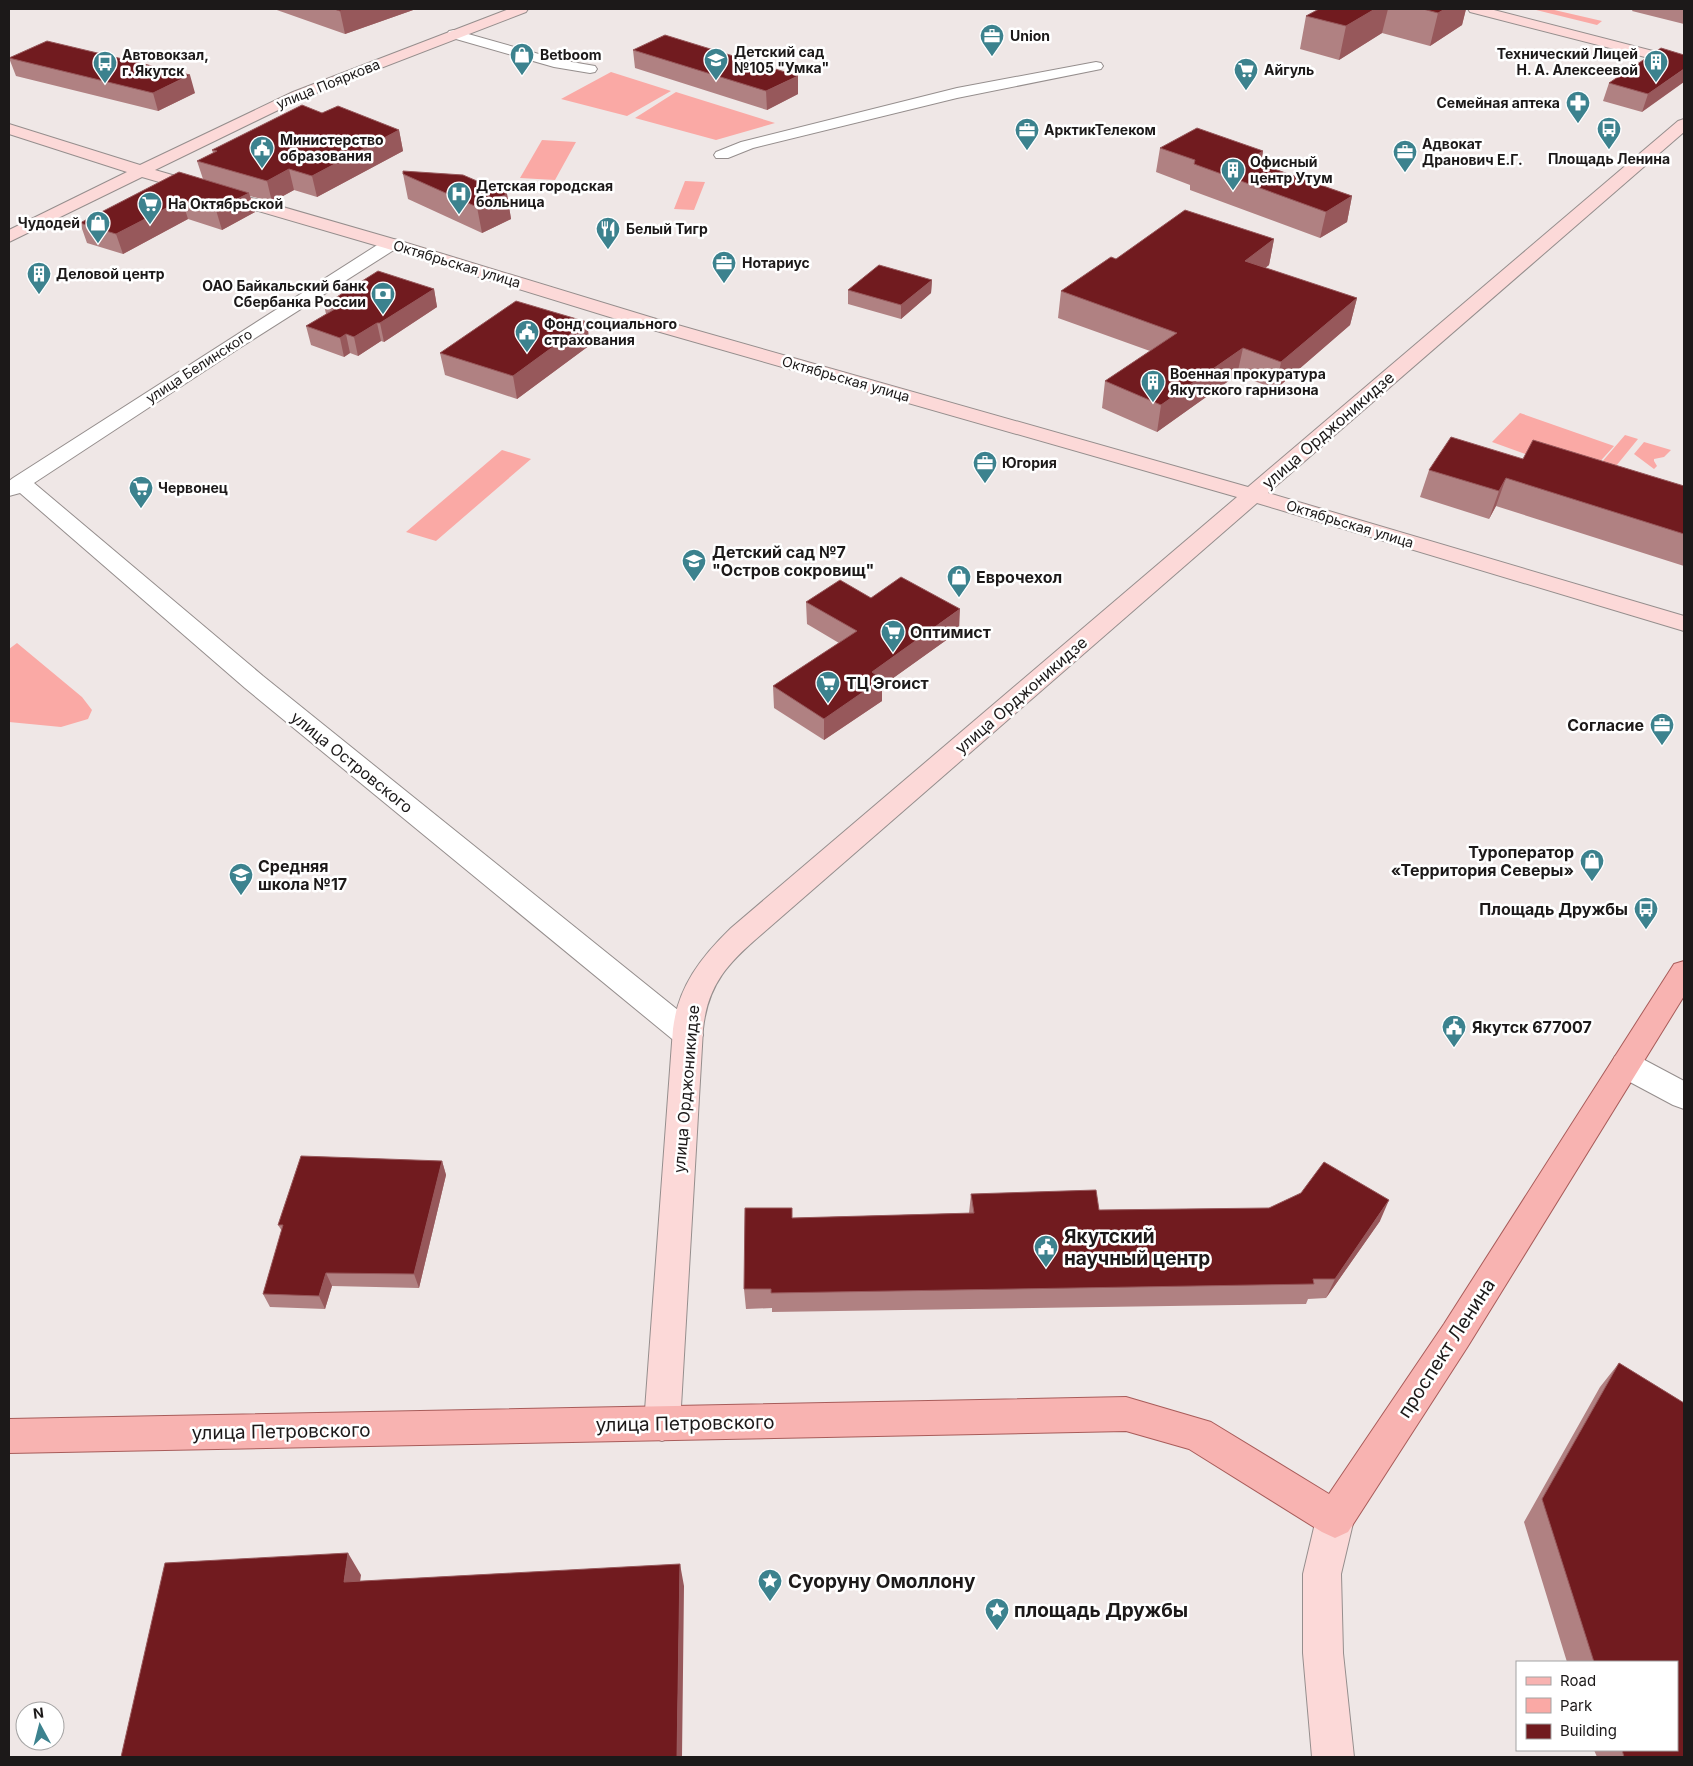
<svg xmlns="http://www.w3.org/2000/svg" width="1693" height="1766" viewBox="0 0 1693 1766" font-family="Inter,sans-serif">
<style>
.green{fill:#faa9a5}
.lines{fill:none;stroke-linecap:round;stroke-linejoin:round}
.street-casing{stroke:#958e8d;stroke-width:2}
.secondary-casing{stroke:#958e8d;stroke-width:2}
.primary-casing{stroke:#a85c5a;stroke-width:2}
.street{fill:#fff;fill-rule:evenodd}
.secondary{fill:#fcd9d8;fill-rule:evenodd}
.primary{fill:#f8b3b1;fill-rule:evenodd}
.wall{fill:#b08182}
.shaded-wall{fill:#97585b}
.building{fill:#711b1f;stroke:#97585b}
.labels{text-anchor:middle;stroke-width:5;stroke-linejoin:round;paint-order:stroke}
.far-poi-label{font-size:14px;font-weight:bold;fill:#1c1919;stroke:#fff;text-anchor:start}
.far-street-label{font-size:14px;fill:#1c1919;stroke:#fff}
.street-label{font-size:16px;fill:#1c1919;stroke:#fff}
.poi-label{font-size:16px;font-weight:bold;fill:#1c1919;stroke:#fff;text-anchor:start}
.near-poi-label{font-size:19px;font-weight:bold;fill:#1c1919;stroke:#fff;text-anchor:start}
.near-street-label{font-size:19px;fill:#1c1919;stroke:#fff}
</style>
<rect width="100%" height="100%" fill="#efe7e6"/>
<!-- green -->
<path class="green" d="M1532 9H1550L1602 21 1597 25Z
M611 72 671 91 627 116 561 99Z
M676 92 775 123 716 140 635 118Z
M542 140 576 142 555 180 520 178Z
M685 181 705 182 694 210 674 209Z
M1520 413 1614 446 1587 476 1492 442Z
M1625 435 1638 439 1603 482 1589 477Z
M1644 442 1671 450 1664 457 1654 459V461L1657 466 1654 469 1634 454Z
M502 450 531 459 436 541 406 532Z
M17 643 82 697 92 710 88 719 61 727 9 722V649Z"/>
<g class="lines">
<defs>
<path id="street" d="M454 30 560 60 595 66 597 69 595 72 590 73 554 67 449 37 447 34 449 31Z
M1096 62 1101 63 1103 66 1101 69 957 98 753 148 728 158H716L714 155 716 152 741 142 957 88Z
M391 239 397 240 400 244 397 248 238 349 34 483 263 676 699 1027 703 1035 699 1043 688 1047 677 1043 245 688 20 493 9 496V481L13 478 385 240Z
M1626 1053 1637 1056 1684 1081V1109L1673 1105 1615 1074 1611 1065 1615 1056Z"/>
<path id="secondary" d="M509 9H528L526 12 303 98 155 170 397 240 653 318 1248 487 1678 121 1684 119V132L1268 493 1684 616V631L1257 503 763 933C729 962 708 983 703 1029L680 1424 675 1436 662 1441 649 1436 644 1424 673 1029C678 987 701 957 731 928L1237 497 639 326 385 248 142 177 9 242V230L127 172 9 134V124L140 165 293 92Z
M1468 9H1490L1684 59V67L1470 12Z
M1335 1500 1348 1506 1354 1519 1341 1574 1343 1653 1354 1757H1312L1303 1653V1574L1316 1519 1322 1506Z"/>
<path id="primary" d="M1684 961V996L1468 1346 1348 1532 1335 1538 1322 1532 1189 1449 1126 1431 9 1453V1419L1126 1397 1211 1422 1329 1494 1444 1324 1674 964Z"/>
</defs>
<!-- street casing -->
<use href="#street" class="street-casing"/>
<!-- secondary casing -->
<use href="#secondary" class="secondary-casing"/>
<!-- primary casing -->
<use href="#primary" class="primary-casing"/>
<!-- street -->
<use href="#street" class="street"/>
<!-- secondary -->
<use href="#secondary" class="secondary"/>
<!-- primary -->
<use href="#primary" class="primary"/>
</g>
<!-- wall -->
<path class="wall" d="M274 9H416L345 34Z
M1319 9H1466L1462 25 1430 46 1382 33 1339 60 1300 49 1306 16Z
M1633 9H1684V24L1632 11Z
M633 50 798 94 767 110 635 68Z
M1684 55 1642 112 1603 101 1609 83Z
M9 58 195 93 158 111 16 76Z
M322 113 399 130 403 151 317 197 294 190 272 202 250 196 255 212 222 230 188 219 123 254 87 243 80 223 203 179 197 161 213 153 212 150Z
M1160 148 1263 151 1261 164 1352 196 1347 222 1320 238 1190 190V185L1156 172Z
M403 174 507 194 511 219 482 233 408 199Z
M1274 239 1269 265 1265 268 1357 298 1350 325 1276 389 1237 375 1157 432 1102 408 1105 381 1150 351 1058 318 1061 291 1116 259Z
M932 280 931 293 901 319 848 304V290Z
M434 289 437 307 384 342 381 341 358 356 350 353 344 357 311 345 306 326 326 314 324 305Z
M590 345 517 399 445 375 440 353Z
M1523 459 1684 486V566L1496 506 1489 519 1420 497 1429 470Z
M871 598 959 631 882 686V701L824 740 774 708 773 686 839 643 807 624 806 602Z
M442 1161 446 1175 419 1288 332 1286 325 1309 270 1307 263 1294 282 1231 278 1225Z
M971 1194 1099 1210 1380 1221 1326 1298 1308 1299 1306 1304 772 1312V1308L746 1309 744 1289 792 1218 969 1213Z
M1619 1363 1684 1403V1757H1597L1594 1750H1677V1662H1567L1524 1522 1600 1387Z"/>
<!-- shaded-wall -->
<path class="shaded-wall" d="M346 9H416L345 34 340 11Z
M1375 9H1388L1382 33 1339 60 1346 26Z
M1445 9H1466L1462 25 1430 46 1438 13Z
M1684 69V82L1642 112 1648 94Z
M190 75 195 93 158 111 153 93Z
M798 76V94L767 110 766 91Z
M399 130 403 151 317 197 312 176Z
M1263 151 1259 176 1248 160Z
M289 169 294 190 272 202 267 181Z
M249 193 255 212 222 230 216 210Z
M507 194 511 219 482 233 477 207Z
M1352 196 1347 222 1320 238 1326 212Z
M182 200 188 219 123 254 116 234Z
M1274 239 1269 265 1240 287 1245 261Z
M932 280 931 293 901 319V305Z
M434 289 437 307 384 342 380 323Z
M1357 298 1350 325 1276 389 1281 362Z
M587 322 590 345 517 399 513 376Z
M377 323 381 341 358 356 354 337Z
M346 334 350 353 344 357 340 338Z
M1243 348 1237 375 1157 432 1161 405Z
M1506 478 1496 506 1489 519 1499 491Z
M960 609 959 631 882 686V701L824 740V719L872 672Z
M442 1161 446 1175 419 1288 414 1274Z
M1389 1200 1380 1221 1326 1298 1335 1279Z
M326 1273 332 1286 325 1309 319 1296Z
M348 1553 361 1575 357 1603 344 1582Z
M680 1564 684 1586 682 1757H677Z"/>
<!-- building -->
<path class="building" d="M334 9H346L340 11Z
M1319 9H1375L1346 26 1306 16Z
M1423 9H1445L1438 13Z
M665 35 798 76 766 91 633 50Z
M47 41 190 75 153 93 9 58Z
M1661 48 1684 55V69L1648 94 1609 83Z
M302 105 322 113 338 106 399 130 312 176 289 169 267 181 197 161 217 151 212 150Z
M1197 128 1263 151 1248 160 1352 196 1326 212 1194 164 1195 160 1160 148Z
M403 171 463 175 507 194 477 207 403 174Z
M179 172 249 193 216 210 182 200 116 234 80 223Z
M1185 210 1274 239 1245 261 1357 298 1281 362 1243 348 1161 405 1105 381 1177 333 1061 291 1111 257 1116 259Z
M879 265 932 280 901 305 848 290Z
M378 271 434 289 380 323H377L354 337 346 334 340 338 306 326 335 309 324 305Z
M516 301 587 322 513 376 440 353Z
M1451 437 1523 459 1533 440 1684 486V534L1506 478 1499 491 1429 470Z
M901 577 960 609 872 672 882 679 824 719 773 686 857 631 806 602 840 580 871 598Z
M301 1156 442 1161 414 1274 326 1273 319 1296 263 1294 283 1225H278Z
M1324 1162 1389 1200 1335 1279H1313L1314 1284 771 1293V1289H744L745 1208H792V1218L974 1213 971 1194 1096 1190 1099 1210 1269 1208 1301 1193Z
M1619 1363 1684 1403V1757H1624L1622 1750H1677V1662H1594L1542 1499Z
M348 1553 344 1582 680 1564 677 1757H121L165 1563Z"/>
<!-- icons -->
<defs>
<symbol id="office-pin" viewBox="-11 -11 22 30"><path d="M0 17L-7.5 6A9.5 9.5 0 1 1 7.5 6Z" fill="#3c828e" stroke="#fff"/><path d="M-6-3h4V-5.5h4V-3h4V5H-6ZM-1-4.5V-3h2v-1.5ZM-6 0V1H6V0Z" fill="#fff"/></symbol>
<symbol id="shop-pin" viewBox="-11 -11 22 30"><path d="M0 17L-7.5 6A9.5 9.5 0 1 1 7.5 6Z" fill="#3c828e" stroke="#fff"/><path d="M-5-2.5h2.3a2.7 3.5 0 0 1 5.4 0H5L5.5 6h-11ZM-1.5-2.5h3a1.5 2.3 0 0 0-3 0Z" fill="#fff"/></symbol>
<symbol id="school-pin" viewBox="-11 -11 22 30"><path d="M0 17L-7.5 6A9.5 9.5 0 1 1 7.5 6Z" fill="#3c828e" stroke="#fff"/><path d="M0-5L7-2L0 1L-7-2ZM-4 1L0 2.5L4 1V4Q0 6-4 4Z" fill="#fff"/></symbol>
<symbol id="building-pin" viewBox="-11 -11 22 30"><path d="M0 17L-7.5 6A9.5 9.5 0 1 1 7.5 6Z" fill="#3c828e" stroke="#fff"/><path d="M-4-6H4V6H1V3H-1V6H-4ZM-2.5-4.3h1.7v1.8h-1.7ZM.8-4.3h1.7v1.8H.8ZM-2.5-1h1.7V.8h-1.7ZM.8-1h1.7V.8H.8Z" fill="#fff"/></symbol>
<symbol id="bus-pin" viewBox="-11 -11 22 30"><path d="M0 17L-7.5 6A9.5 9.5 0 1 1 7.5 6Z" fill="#3c828e" stroke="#fff"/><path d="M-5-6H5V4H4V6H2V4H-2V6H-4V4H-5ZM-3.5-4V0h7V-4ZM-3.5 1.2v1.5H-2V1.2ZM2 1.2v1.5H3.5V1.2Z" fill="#fff"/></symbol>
<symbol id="supermarket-pin" viewBox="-11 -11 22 30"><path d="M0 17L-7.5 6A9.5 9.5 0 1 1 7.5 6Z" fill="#3c828e" stroke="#fff"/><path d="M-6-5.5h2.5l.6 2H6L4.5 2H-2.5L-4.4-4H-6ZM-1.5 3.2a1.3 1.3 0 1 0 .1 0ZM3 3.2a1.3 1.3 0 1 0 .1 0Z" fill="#fff"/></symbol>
<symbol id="pharmacy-pin" viewBox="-11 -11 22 30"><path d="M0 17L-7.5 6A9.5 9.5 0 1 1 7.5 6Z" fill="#3c828e" stroke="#fff"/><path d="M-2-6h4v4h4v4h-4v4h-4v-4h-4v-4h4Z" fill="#fff"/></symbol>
<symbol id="civic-pin" viewBox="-11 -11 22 30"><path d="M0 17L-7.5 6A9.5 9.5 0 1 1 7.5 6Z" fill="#3c828e" stroke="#fff"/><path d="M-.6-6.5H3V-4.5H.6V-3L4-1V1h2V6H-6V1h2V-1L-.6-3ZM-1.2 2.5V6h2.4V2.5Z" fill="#fff"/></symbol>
<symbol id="hospital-pin" viewBox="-11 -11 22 30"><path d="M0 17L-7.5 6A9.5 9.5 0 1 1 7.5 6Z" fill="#3c828e" stroke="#fff"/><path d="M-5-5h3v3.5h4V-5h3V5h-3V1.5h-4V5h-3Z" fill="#fff"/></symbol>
<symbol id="restaurant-pin" viewBox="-11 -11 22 30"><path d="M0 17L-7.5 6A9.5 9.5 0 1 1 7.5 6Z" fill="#3c828e" stroke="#fff"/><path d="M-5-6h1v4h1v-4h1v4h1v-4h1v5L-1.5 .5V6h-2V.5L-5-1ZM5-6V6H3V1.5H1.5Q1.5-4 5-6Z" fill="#fff"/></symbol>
<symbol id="bank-pin" viewBox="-11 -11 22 30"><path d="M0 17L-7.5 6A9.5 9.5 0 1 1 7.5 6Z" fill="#3c828e" stroke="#fff"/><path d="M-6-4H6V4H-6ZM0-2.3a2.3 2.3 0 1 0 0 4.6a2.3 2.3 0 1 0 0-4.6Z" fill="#fff"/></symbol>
<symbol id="sight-pin" viewBox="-11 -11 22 30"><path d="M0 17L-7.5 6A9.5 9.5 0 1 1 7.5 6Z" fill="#3c828e" stroke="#fff"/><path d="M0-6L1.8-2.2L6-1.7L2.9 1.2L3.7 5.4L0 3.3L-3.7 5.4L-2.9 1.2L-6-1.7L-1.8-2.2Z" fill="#fff"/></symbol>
</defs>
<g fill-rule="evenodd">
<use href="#office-pin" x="978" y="22" width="28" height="38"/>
<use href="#shop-pin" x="508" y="41" width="28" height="38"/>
<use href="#school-pin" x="702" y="46" width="28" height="38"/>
<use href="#building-pin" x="1642" y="48" width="28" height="38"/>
<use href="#bus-pin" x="91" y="49" width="28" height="38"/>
<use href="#supermarket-pin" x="1232" y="56" width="28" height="38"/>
<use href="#pharmacy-pin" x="1564" y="89" width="28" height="38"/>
<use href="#bus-pin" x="1595" y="115" width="28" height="38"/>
<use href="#office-pin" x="1013" y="116" width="28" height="38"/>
<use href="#civic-pin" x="248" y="134" width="28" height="38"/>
<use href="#office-pin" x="1391" y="138" width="28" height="38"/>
<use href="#building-pin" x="1219" y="156" width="28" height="38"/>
<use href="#hospital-pin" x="445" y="180" width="28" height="38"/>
<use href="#supermarket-pin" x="136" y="190" width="28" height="38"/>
<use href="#shop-pin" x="84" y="209" width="28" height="38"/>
<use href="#restaurant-pin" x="594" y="215" width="28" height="38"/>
<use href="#office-pin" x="710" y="249" width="28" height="38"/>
<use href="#building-pin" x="25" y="260" width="28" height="38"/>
<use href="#bank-pin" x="369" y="280" width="28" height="38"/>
<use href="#civic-pin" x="513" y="318" width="28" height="38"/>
<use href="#building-pin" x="1139" y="368" width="28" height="38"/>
<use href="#office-pin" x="971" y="449" width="28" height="38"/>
<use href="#supermarket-pin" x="127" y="474" width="28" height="38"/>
<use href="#school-pin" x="680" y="547" width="28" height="38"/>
<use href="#shop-pin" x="945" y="563" width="28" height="38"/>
<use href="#supermarket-pin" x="879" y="618" width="28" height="38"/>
<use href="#supermarket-pin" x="814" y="669" width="28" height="38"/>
<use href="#office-pin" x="1648" y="711" width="28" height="38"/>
<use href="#shop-pin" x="1578" y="847" width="28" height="38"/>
<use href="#school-pin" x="227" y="861" width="28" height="38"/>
<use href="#bus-pin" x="1632" y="895" width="28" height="38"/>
<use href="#civic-pin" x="1440" y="1013" width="28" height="38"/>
<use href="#civic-pin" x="1032" y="1233" width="28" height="38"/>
<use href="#sight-pin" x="756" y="1567" width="28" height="38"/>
<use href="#sight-pin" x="983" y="1596" width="28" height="38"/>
</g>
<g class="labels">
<!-- far-poi labels -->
<g class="far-poi-label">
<text x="1010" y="41">Union</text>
<text x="734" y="57">Детский сад<tspan x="734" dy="16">№105 "Умка"</tspan></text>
<text x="1638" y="59" text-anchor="end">Технический Лицей<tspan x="1638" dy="16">Н. А. Алексеевой</tspan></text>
<text x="122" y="60">Автовокзал,<tspan x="122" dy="16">г. Якутск</tspan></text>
<text x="540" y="60">Betboom</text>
<text x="1264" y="75">Айгуль</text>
<text x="1560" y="108" text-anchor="end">Семейная аптека</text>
<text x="1044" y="135">АрктикТелеком</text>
<text x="280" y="145">Министерство<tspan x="280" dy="16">образования</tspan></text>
<text x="1422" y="149">Адвокат<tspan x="1422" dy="16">Дранович Е.Г.</tspan></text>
<text x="1609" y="164" text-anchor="middle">Площадь Ленина</text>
<text x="1250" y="167">Офисный<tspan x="1250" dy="16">центр Утум</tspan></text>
<text x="476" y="191">Детская городская<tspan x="476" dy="16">больница</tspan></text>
<text x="168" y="209">На Октябрьской</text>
<text x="80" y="228" text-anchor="end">Чудодей</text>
<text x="626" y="234">Белый Тигр</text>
<text x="742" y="268">Нотариус</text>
<text x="56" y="279">Деловой центр</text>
<text x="366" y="291" text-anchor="end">ОАО Байкальский банк<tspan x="366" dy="16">Сбербанка России</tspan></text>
<text x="544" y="329">Фонд социального<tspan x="544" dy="16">страхования</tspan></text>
<text x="1170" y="379">Военная прокуратура<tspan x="1170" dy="16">Якутского гарнизона</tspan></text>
<text x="1002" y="468">Югория</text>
<text x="158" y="493">Червонец</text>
</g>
<!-- far-street labels -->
<g class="far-street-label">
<text transform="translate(328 84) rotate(-22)" y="5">улица Пояркова</text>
<text transform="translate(457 264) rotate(17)" y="5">Октябрьская улица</text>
<text transform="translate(199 366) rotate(-33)" y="5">улица Белинского</text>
<text transform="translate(846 379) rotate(16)" y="5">Октябрьская улица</text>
<text transform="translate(1350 524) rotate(17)" y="5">Октябрьская улица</text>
</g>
<!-- street labels -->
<g class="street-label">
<text transform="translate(1328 430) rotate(-41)" y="6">улица Орджоникидзе</text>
<text transform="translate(1021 695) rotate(-41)" y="6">улица Орджоникидзе</text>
<text transform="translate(352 762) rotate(39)" y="6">улица Островского</text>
<text transform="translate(686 1089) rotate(-85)" y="6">улица Орджоникидзе</text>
</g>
<!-- poi labels -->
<g class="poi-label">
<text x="712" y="558">Детский сад №7<tspan x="712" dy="18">"Остров сокровищ"</tspan></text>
<text x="976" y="583">Еврочехол</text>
<text x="910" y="638">Оптимист</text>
<text x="846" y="689">ТЦ Эгоист</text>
<text x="1644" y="731" text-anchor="end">Согласие</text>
<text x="1574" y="858" text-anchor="end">Туроператор<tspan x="1574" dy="18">«Территория Северы»</tspan></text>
<text x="258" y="872">Средняя<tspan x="258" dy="18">школа №17</tspan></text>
<text x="1628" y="915" text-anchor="end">Площадь Дружбы</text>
<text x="1472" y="1033">Якутск 677007</text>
</g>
<!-- near-poi labels -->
<g class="near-poi-label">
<text x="1064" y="1243">Якутский<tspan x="1064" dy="22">научный центр</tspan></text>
<text x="788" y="1588">Суоруну Омоллону</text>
<text x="1014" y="1617">площадь Дружбы</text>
</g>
<!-- near-street labels -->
<g class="near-street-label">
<text transform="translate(1446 1348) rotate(-57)" y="7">проспект Ленина</text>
<text transform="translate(685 1423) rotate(-1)" y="7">улица Петровского</text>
<text transform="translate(281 1431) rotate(-1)" y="7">улица Петровского</text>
</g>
</g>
<!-- border -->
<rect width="1693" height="1766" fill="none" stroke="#1c1919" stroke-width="20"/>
<!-- legend -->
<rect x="1516" y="1661" width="162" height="90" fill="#ffffff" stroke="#a4a3a3"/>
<rect x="1526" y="1677" width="25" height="8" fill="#f8b3b1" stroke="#a4a3a3"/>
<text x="1560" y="1686" font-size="15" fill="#1c1919">Road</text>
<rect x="1526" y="1698" width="25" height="15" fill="#faa9a5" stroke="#a4a3a3"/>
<text x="1560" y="1711" font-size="15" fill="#1c1919">Park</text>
<rect x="1526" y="1724" width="25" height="15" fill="#711b1f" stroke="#a4a3a3"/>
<text x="1560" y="1736" font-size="15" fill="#1c1919">Building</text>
<!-- north arrow -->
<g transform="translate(40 1726) rotate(353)"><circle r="24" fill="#ffffff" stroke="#a4a3a3"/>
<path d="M0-4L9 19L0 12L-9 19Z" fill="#3c828e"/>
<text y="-8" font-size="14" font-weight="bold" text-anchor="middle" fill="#1c1919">N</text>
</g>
</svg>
